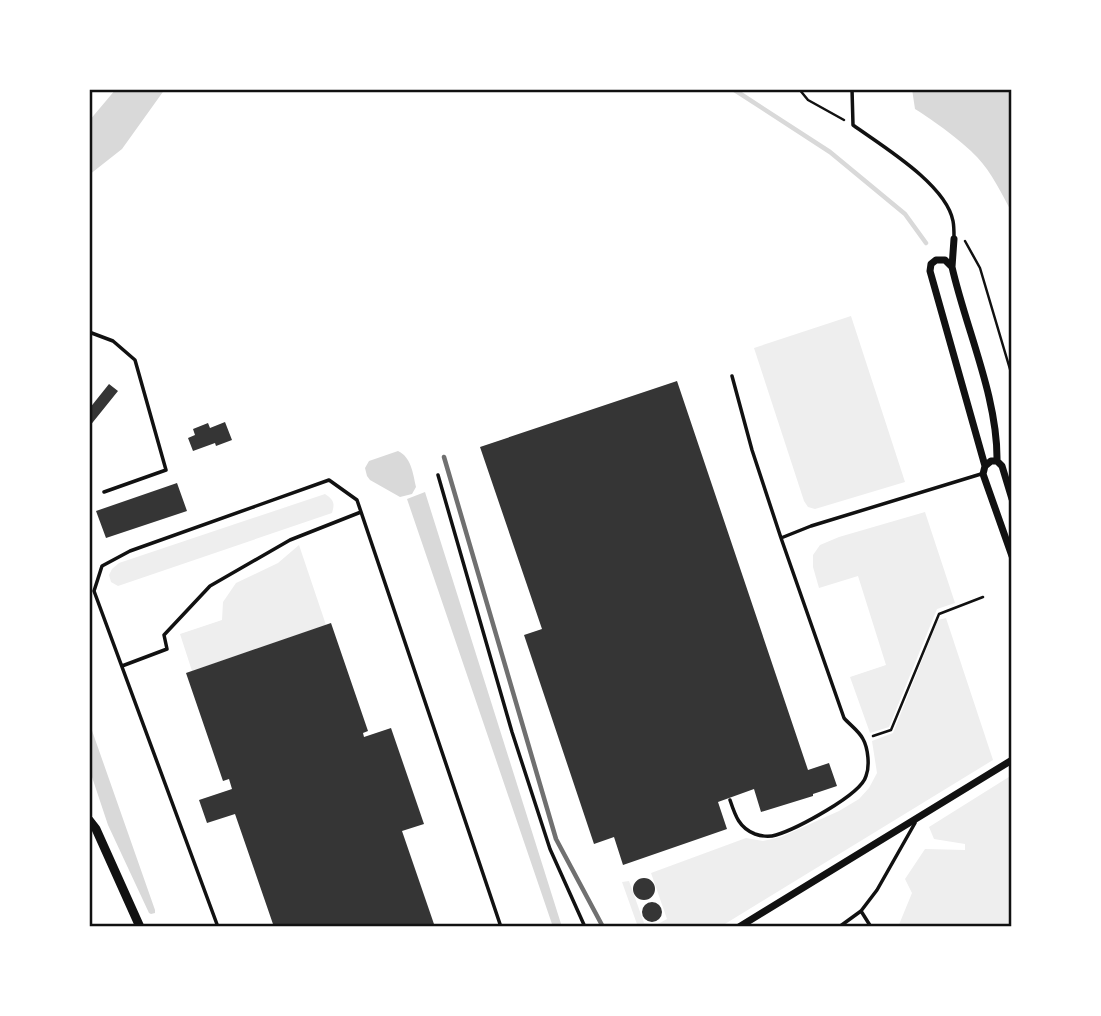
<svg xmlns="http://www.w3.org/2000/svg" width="1101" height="1016" viewBox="0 0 1101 1016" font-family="'Noto Sans',sans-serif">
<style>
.green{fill:#eee}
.water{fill:#d9d9d9}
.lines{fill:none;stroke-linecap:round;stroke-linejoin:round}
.stream{stroke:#d9d9d9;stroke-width:4.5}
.building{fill:#353535}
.path{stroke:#111;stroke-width:2.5}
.service{stroke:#111;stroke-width:3.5}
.minor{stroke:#111;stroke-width:7}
.tertiary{stroke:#111;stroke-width:9}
.rail{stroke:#707070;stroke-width:4.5}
.neatline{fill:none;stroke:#111;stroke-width:2.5}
</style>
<rect width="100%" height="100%" fill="#fff"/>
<!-- green -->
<path class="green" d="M851 316 905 482 815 509 808 507 804 501 754 348Z
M325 494C334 500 335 503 332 513L118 586 111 582 109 575 112 569 119 563Z
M925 512 955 603 937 609 889 727 870 733 850 677 886 665 858 576 819 588 813 567V555L820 545 839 537Z
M299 545 326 625 192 671 180 634 222 620 223 602 236 583 278 563Z
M946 618 993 760 720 927H638L622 882 629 881 644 923 656 925 667 919 651 873 746 838 763 841 781 837 839 811 859 799 869 788 877 773 872 741 893 733 938 620Z
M1012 775V927H898L912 893 905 879 925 849 965 850V844L934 839 929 827Z"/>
<!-- water -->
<path class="water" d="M116 89H165L122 149 89 175V121Z
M912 89H1012V213C1002 194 992 173 977 157 962 141 934 121 915 109Z
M398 451C411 457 413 473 416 487L412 494 400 497 370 480 367 476 365 468 369 461Z
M425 492 562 927H553L407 499Z
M89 722 155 910V913L151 914 149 913 108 825 89 768Z"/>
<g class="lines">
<!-- stream -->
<path class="stream" d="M733 89 830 152 905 214 926 243"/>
</g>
<!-- building -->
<path class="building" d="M677 381 808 770 829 763 837 786 813 794V796L761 812 754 789 718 802 727 829 623 865 614 837 594 844 524 635 542 629 480 447Z
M109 384 118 391 89 427V409Z
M225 422 232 440 216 446 215 443 193 451 188 438 195 435 193 429 208 423 210 428Z
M177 483 187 511 106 538 96 511Z
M331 623 368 731 363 733 364 737 391 728 424 824 402 831 435 927H274L235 814 207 823 199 800 232 789 229 779 223 781 186 673Z
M633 889a11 11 0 1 1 22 0a11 11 0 1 1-22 0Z
M642 912a10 10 0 1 1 20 0a10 10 0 1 1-20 0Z"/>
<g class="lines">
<!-- path -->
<path class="path" d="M799 89 808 100 844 120
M965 241 980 268 1012 376
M873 736 891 730 939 614 983 597"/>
<!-- service -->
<path class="service" d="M852 89 853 125C882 146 946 184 953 221 954 226 954 232 954 237
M89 332 113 341 135 360 166 470 104 492
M732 376 752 450 781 538
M438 475 512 732 550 849 585 927
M122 666 167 649 164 635 210 586 290 540 361 512
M730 800C735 815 739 828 755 834 761 836 770 837 776 835 796 829 861 795 866 776 870 766 868 748 863 739 859 731 850 725 844 718L781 538 811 526 981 474
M861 911 871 927
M218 927 94 591 102 566 130 551 329 480 357 500 501 927
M839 927 861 911 877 890 915 823"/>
<!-- minor -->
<path class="minor" d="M952 267 954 239
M985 466 930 271 931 264 936 260H945L952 267C966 329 998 398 997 461
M1012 499 1002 466 997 461H991L985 466 983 474 1012 556
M739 927 1012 760"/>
<!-- tertiary -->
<path class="tertiary" d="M89 820 96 829 140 927"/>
<!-- rail -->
<path class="rail" d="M444 457 556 839 603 927"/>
</g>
<!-- border -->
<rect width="1101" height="1016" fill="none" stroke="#ffffff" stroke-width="182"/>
<rect x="91" y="91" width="919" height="834" class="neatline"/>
</svg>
